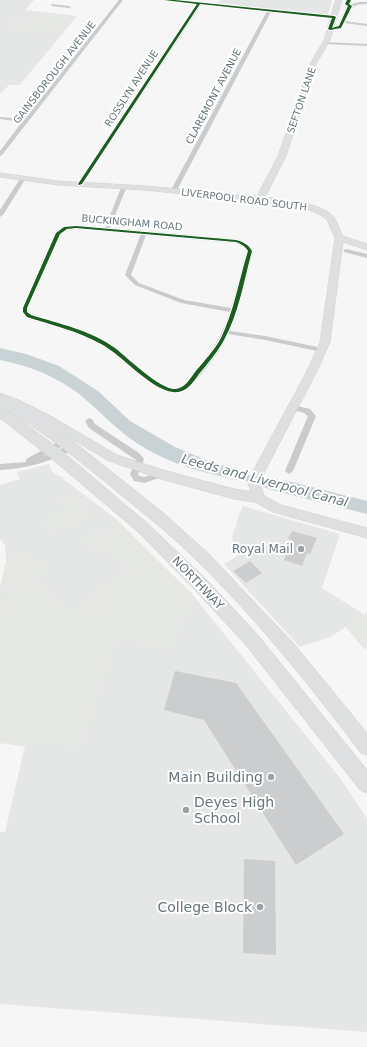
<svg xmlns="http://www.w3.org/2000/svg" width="367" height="1047" viewBox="0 0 367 1047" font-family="'DejaVu Sans',sans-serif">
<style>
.built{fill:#e5e7e6}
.green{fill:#e6e8e4}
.water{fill:#c9d2d4}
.building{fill:#cccdce}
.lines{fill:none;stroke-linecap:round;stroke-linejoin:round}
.secondary-casing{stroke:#d2d3d3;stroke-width:1}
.primary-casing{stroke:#d1d2d3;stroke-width:1}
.highway-casing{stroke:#d1d2d2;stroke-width:1}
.street{fill:#c9cbcc;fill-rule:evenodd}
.secondary{fill:#dedfe0;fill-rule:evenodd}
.primary{fill:#dedfe0;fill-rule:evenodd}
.highway{fill:#dedfe0;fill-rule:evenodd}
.cycleway-casing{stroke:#fff;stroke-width:2}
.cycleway{fill:#1b5e20;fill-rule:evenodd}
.poi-dot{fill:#98a2a7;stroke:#fff;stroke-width:1.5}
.labels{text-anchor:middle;stroke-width:4;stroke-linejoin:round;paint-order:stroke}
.far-street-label{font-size:10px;fill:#66757c;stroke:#fff}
.poi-label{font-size:12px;fill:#66757c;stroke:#fff;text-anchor:end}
.street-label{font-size:12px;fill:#66757c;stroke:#fff}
.water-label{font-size:13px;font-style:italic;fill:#667a7e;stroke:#fff}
.near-poi-label{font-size:14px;fill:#66757c;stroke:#fff;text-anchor:end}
</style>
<rect width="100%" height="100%" fill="#f6f6f6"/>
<!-- built -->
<path class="built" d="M0 0H34L25 10 77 16 20 85H9L0 94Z
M220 0H332L328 16 218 4Z
M49 464 53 473 64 478 63 479 115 518 193 595 340 778 367 818V1032L0 1004V832H5L25 746 0 743V587L6 561 5 545 0 539V485L20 479 17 472Z
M243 506 340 534 322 588 365 615 330 637 300 647 224 564 242 553 233 543 232 537 237 523 236 522Z"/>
<!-- green -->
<path class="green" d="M46 13 70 15 54 34 5 29 13 20 38 22Z
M68 496 92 515 83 521 60 502Z
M61 510 80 520 54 533 45 523 41 522Z
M115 518 193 595 172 650 120 639 116 642 80 747 26 743 25 746 0 743V620L9 587 23 586 40 580 69 610 74 607 82 613 91 614 101 607V600L94 592 129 570 104 546 94 552 80 538 95 529 101 534 102 542Z
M21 551 31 561 36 558 49 570C39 576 27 584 14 584L16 572 27 568V565L23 564 14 571 13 584H4L7 573 4 570 6 564Z
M92 594 99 601 98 607 90 612 83 611 79 606 87 601 85 598Z
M367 610V649L363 648 346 627 365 615Z"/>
<!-- water -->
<path class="water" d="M0 348 26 354 59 366 98 391 130 421 175 447 213 463 242 470 249 475 269 480 276 479 292 482 367 501V514L272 490 243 480H238C206 473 172 465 143 447 119 433 100 411 78 393 55 376 28 365 0 360Z"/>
<!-- building -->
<path class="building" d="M292 531 317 538 310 554 307 553 302 566 284 560 292 540 288 539Z
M250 561 262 573 246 583 233 571Z
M175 671 236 683 344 834 296 865 204 720 164 710Z
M244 859 275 861 276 955 243 953Z"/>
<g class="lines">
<defs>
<path id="secondary" d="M336 0H342L330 40 316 64 286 156 265 197C283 200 325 202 335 219 338 224 340 231 343 236L367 244V250L343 242 330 342 317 371 265 471 260 484 265 498 263 501 259 502 255 501 248 484 253 471 307 371 320 342 335 238 327 220 319 214 304 208 260 202 145 190 58 185 0 177V173L58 181 145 186 257 196 278 156 310 64 324 40Z"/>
<path id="primary" d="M0 393 19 400 49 415 117 455 163 470 234 489 259 493 281 505 367 528V538L273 512 255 502 234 499 161 479 109 461 41 421 0 401Z"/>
<path id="highway" d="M0 396 35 415 78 445 166 515 210 555 295 645 367 733V755L361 753C308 683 252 613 189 553 163 528 135 507 108 484 73 456 39 428 0 406Z
M0 407 17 417 62 451 147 523 207 580 257 634 367 770V793L360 790 245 644 195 590 137 531 52 459 0 418Z"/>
</defs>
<!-- secondary casing -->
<use href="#secondary" class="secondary-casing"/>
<!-- primary casing -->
<use href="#primary" class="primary-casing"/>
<!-- highway casing -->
<use href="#highway" class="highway-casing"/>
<!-- street -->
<path class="street" d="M119 0H123L2 155 0 156V151L22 122 0 119V117L25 119Z
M164 0H178L334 16 336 17 334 18 271 12 177 190 174 192 171 190 267 11 201 5 83 184 78 185 77 184 197 4Z
M360 2H367V4C352 4 350 8 345 21L367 24V26L344 23 342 28 328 30V28L338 26C344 13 345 4 360 2Z
M52 4 69 6 71 7 69 8 51 6Z
M323 42 367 44V46L325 44 323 43Z
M21 177 26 178 3 215 0 217V210Z
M122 185 127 186 110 228 236 239C244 241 249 244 253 251L240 302 230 331 265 336 322 348H324V352H322L265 340 228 334C222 349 192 392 176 393 170 394 164 390 158 388 139 375 122 357 102 345 79 331 52 325 27 317L22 312V308L56 232C72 222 87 226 105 228ZM76 229 141 234 125 275 135 285 181 303 230 312C222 337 212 350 196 371 190 378 185 386 175 389 152 385 127 354 107 342 84 328 57 322 31 315L28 312V308L60 234 67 230ZM146 235 235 243 242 246 247 251 231 308 184 300 139 283 131 275Z
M346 249 367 254V258L344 252V250Z
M290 405H293L310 409 316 416 293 471 289 474 285 471 308 416 304 413 290 409 289 407Z
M89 418 92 419 95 424 139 453 144 459 138 474 139 476 145 477 161 471 165 474 164 476 145 483 134 481 130 474 136 460 89 428 85 421Z
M65 438 69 441 68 443 42 457 72 444 76 447 75 449C51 461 27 469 0 470V464L26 462V459Z"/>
<!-- secondary -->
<use href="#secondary" class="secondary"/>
<!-- primary -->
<use href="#primary" class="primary"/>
<!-- highway -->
<use href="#highway" class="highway"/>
<defs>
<path id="cycleway" d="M164 0H175L334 16 336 17 332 28 339 26 348 6 345 4 347 0H351L349 4 352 6 341 28 330 30 328 29 332 18 200 4 82 184 79 185 78 184 197 4Z
M76 226 236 240C243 242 248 244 252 251 244 280 239 313 224 340 217 353 208 363 199 374 193 383 185 394 173 392 151 390 122 355 101 344 78 331 52 325 27 317L23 312V308L56 233 64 227ZM76 228 236 242C241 244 245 246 248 251 239 280 234 311 221 338 214 351 204 361 195 372 190 379 184 389 175 389 159 389 128 358 115 348 90 330 60 324 31 315L27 312V308L60 234 67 229Z"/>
</defs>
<!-- cycleway casing -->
<use href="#cycleway" class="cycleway-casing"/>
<!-- cycleway -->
<use href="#cycleway" class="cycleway"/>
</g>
<!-- markers -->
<g class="poi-dot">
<circle cx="301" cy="549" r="4"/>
<circle cx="271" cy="777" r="4"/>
<circle cx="186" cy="810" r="4"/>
<circle cx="260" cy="907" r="4"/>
</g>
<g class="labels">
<!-- far-street labels -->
<g class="far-street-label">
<text transform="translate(54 72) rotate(-52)" y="4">GAINSBOROUGH AVENUE</text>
<text transform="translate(131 88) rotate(-57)" y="4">ROSSLYN AVENUE</text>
<text transform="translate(213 96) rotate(-62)" y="4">CLAREMONT AVENUE</text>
<text transform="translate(301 100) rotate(-71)" y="4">SEFTON LANE</text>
<text transform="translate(244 199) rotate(7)" y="4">LIVERPOOL ROAD SOUTH</text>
<text transform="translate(132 222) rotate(5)" y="4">BUCKINGHAM ROAD</text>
</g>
<!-- poi labels -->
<g class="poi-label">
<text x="293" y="553">Royal Mail</text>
</g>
<!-- street labels -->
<g class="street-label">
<text transform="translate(198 583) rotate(46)" y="4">NORTHWAY</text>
</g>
<!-- water labels -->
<g class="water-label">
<text transform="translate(265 480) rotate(15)" y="5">Leeds and Liverpool Canal</text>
</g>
<!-- near-poi labels -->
<g class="near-poi-label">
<text x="263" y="782">Main Building</text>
<text x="194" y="807" text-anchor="start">Deyes High<tspan x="194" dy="16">School</tspan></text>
<text x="252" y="912">College Block</text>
</g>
</g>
</svg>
